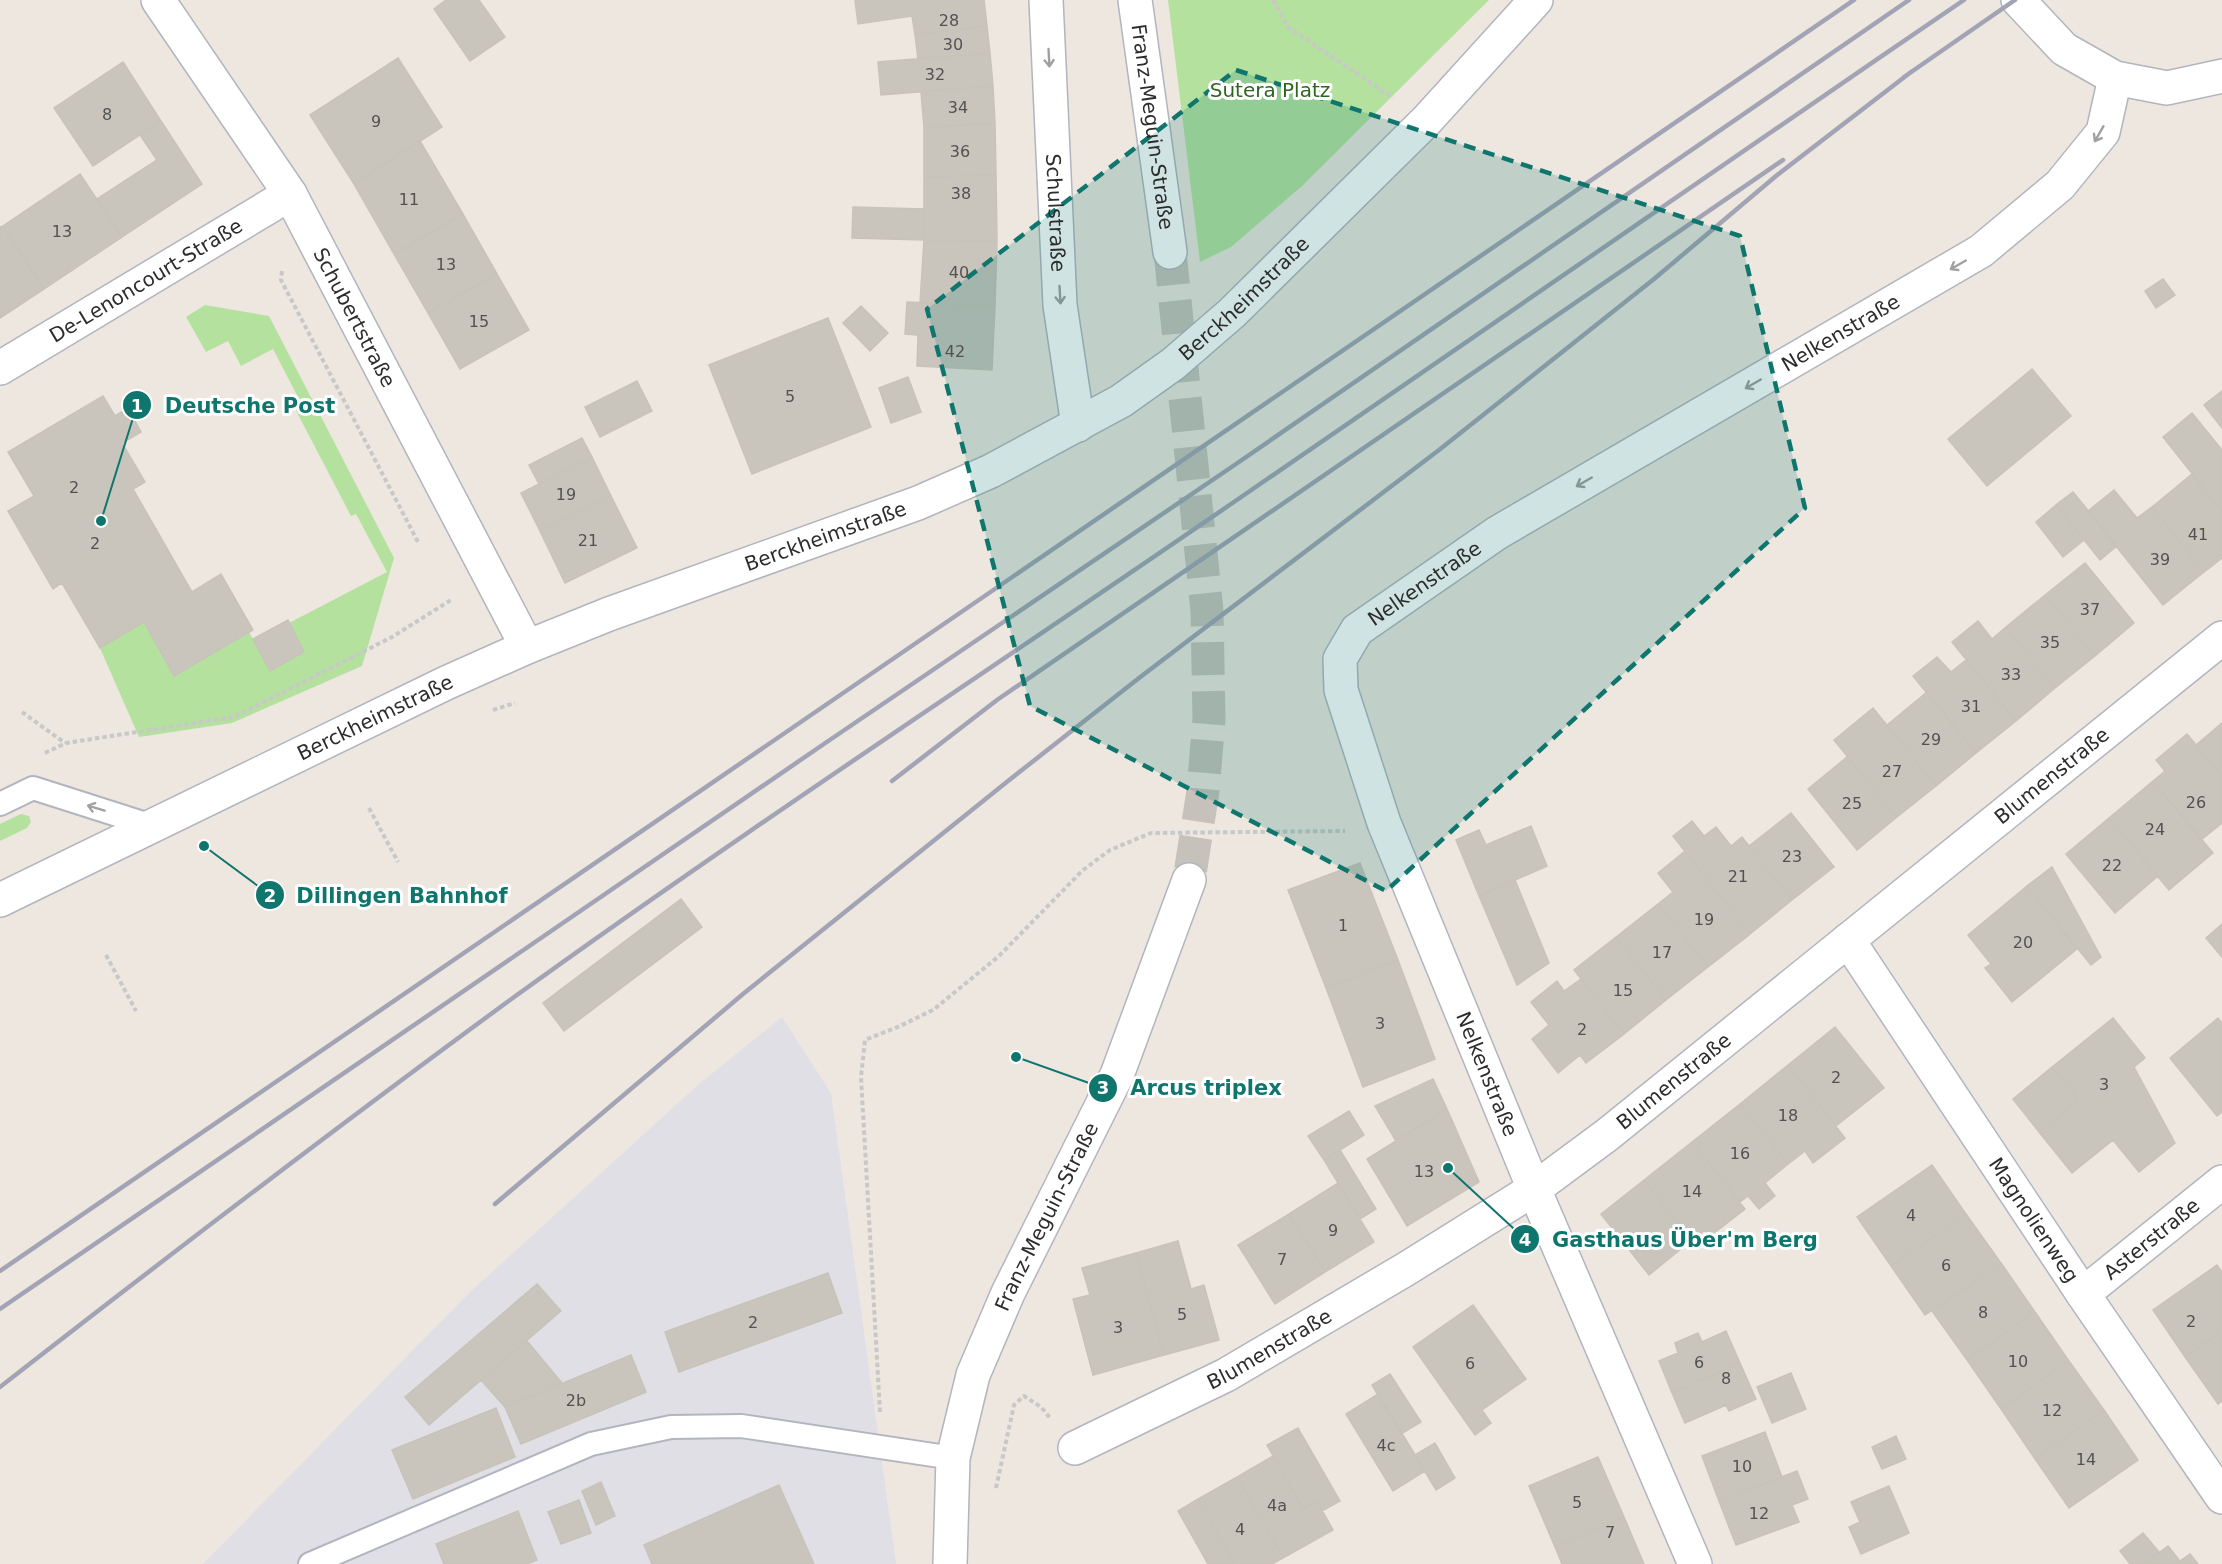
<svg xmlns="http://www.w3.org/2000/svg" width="2222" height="1564" viewBox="0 0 2222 1564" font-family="'DejaVu Sans',sans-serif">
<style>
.industrial{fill:#e1dfe6}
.green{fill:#b5e19e}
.building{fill:#c9c5bd;stroke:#c8c3b8;stroke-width:1.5}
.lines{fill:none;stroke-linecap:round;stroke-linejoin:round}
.secondary-tunnel{stroke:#c6c2bb;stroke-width:33;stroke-dasharray:33 16;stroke-linecap:butt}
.lane-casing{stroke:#b2b5bf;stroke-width:26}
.street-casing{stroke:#b2b5bf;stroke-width:36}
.secondary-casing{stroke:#b2b5bf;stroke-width:36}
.path{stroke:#c8c8c8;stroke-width:4;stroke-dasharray:4.5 3;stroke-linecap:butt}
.lane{stroke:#fff;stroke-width:22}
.street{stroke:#fff;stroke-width:33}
.secondary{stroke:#fff;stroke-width:33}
.rail{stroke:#a2a4b5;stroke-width:4.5}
.oneway{stroke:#a0a0a0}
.marked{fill:#0f766e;fill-opacity:0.2;stroke:#0f766e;stroke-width:4.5;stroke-dasharray:12 8;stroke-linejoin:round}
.labels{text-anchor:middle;stroke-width:6;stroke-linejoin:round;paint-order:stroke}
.number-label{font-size:16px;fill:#535250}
.park-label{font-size:20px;fill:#2d671e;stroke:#fff}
.street-label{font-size:20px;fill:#2c2c2c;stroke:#fff}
.leader{fill:none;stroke:#0f766e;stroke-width:2}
.callout-dot{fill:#0f766e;stroke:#fff;stroke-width:2}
.mark-label{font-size:18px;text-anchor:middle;font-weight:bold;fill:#fff}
.callout-label{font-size:21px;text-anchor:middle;font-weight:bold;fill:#0f766e;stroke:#fff;stroke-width:6;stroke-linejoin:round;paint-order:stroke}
</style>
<rect width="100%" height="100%" fill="#ede7df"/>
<!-- industrial -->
<path class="industrial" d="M782 1017 831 1093 896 1564H203L470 1292 699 1084Z"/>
<!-- green -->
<path class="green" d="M1168 0H1489L1302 186 1231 247 1200 262Z
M205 305 269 316 394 558 362 666 232 723 139 737 100 648 144 622 174 675 249 632 270 670 304 652 289 623 387 572 356 514 351 516 291 401 298 397 273 349 241 366 228 341 206 352 186 317Z
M21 814 29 816 31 822 27 828 0 841V824Z"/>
<!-- building -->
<path class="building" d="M446 0H479L505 37 470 61 434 9Z
M855 0H984L987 26 915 35 912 16 858 24Z
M987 26 990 53 918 59 915 35Z
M990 53 993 86 881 95 878 62Z
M398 58 442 127 354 184 310 115Z
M123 62 161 121 93 166 54 108Z
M993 86 995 123 924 127 921 92Z
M161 121 202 184 122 237 97 199 157 160 140 135Z
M995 123 996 175 924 177V127Z
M420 141 463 214 394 254 354 184Z
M80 174 122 237 44 289 3 226Z
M996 175 997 241 924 240V177Z
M853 207 924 209V240L852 238Z
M463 214 497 274 428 313 394 254Z
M3 226 44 289 0 318V227Z
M924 240 997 241 995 306 920 303Z
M497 274 529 330 460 369 428 313Z
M2163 279 2175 295 2156 308 2145 291Z
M907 302 995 306 992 370 917 366 918 335 905 334Z
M861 306 888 333 870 351 843 323Z
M828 318 871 427 752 474 709 365Z
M2032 369 2071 416 1987 486 1948 439Z
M908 377 921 412 891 423 879 388Z
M637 381 652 411 600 437 585 407Z
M2222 391V428L2204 405Z
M103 396 115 416 128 408 141 432 122 443 145 482 133 489 192 592 221 574 253 630 174 676 144 622 100 648 62 583 53 589 8 511 34 496 8 452Z
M2192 413 2222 450V511L2163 437Z
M582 438 592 457 539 484 529 465Z
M592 457 611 496 540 531 521 493Z
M2192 474 2222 511V558L2204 572 2152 507Z
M2114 490 2137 518 2152 507 2204 572 2163 605 2088 511Z
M2073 492 2117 546 2100 560 2056 505Z
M611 496 637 548 565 583 540 531Z
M2056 505 2084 540 2063 557 2036 522Z
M2085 563 2134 623 2095 656 2045 595Z
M2045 595 2095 656 2055 688 2006 627Z
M288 620 304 652 270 671 253 639Z
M1978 621 1992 639 2006 627 2055 688 2016 721 1952 642Z
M1937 657 1951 672 1966 660 2016 721 1976 753 1913 676Z
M1927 692 1976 753 1936 786 1887 725Z
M1873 708 1936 786 1897 817 1834 740Z
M2222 723V776L2196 745Z
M2187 734 2222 776V823L2201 840 2153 781 2165 771 2156 760Z
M1847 757 1897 817 1857 850 1808 789Z
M2153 781 2213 853 2169 890 2109 818Z
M1791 813 1834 867 1792 900 1749 846Z
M2109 818 2158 876 2115 913 2066 854Z
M1692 821 1704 836 1716 827 1731 846 1742 837 1792 900 1750 934 1673 836Z
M1531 826 1547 866 1479 896 1456 840 1479 830 1486 845Z
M1685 851 1750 934 1708 967 1658 904 1673 892 1658 873Z
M1360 863 1398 960 1326 988 1288 890Z
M2052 867 2101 957 2091 965 2027 886Z
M1515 880 1549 963 1517 985 1479 896Z
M2027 886 2077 949 2012 1002 1985 968 1991 964 1968 935Z
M681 899 702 927 564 1031 543 1003Z
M1658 904 1708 967 1666 1000 1616 937Z
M2222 924V957L2206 938Z
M1616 937 1666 1000 1624 1034 1574 970Z
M1398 960 1435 1059 1363 1087 1326 988Z
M1581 979 1624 1034 1586 1063 1580 1055 1558 1073 1532 1039 1549 1025 1531 1002 1557 981 1564 991Z
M2113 1018 2145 1058 2134 1067 2175 1143 2139 1172 2113 1140 2072 1173 2039 1132 2079 1100 2052 1067Z
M2218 1018 2222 1023V1112L2217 1116 2170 1058Z
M1835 1027 1884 1088 1836 1126 1788 1065Z
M1788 1065 1845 1138 1813 1163 1805 1151 1788 1164 1740 1104Z
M2052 1067 2079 1100 2039 1132 2013 1099Z
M1433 1079 1447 1109 1396 1141 1375 1106Z
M1740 1104 1788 1164 1765 1183 1775 1196 1759 1209 1748 1196 1740 1202 1692 1142Z
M1447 1109 1479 1182 1407 1226 1367 1159Z
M1349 1111 1364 1135 1324 1160 1308 1136Z
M1692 1142 1745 1209 1709 1237 1705 1230 1692 1240 1644 1180Z
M1340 1150 1376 1209 1360 1219 1324 1160Z
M1932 1165 1966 1214 1891 1266 1857 1217Z
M1644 1180 1692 1240 1649 1275 1601 1214Z
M1338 1183 1374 1242 1325 1272 1289 1214Z
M1289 1214 1325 1272 1275 1304 1238 1245Z
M1966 1214 2001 1263 1925 1315 1891 1266Z
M1178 1241 1191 1289 1204 1285 1219 1340 1164 1355 1136 1253Z
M1136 1253 1164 1355 1093 1375 1073 1299 1090 1295 1082 1268Z
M2001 1263 2035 1312 1967 1360 1932 1311Z
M2217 1265 2222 1272V1331L2185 1357 2153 1310Z
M828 1273 842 1313 679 1372 665 1332Z
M537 1284 561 1311 429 1425 405 1397Z
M1473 1305 1526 1379 1482 1410 1491 1423 1475 1435 1413 1347Z
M2035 1312 2069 1361 2001 1409 1967 1360Z
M1726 1331 1740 1363 1672 1393 1659 1361 1678 1353 1675 1343 1698 1333 1702 1342Z
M2222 1331V1401L2218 1404 2185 1357Z
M527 1341 562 1383 505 1407 481 1380Z
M631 1355 646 1392 521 1444 505 1407Z
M2069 1361 2104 1410 2035 1459 2001 1409Z
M1740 1363 1756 1399 1729 1411 1726 1405 1685 1423 1672 1393Z
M1791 1373 1806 1409 1772 1423 1757 1387Z
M1390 1374 1421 1422 1401 1434 1372 1385Z
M1378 1394 1425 1471 1393 1491 1346 1414Z
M496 1408 515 1457 413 1499 392 1450Z
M2104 1410 2138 1460 2069 1508 2035 1459Z
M1298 1428 1340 1501 1322 1511 1317 1501 1303 1509 1267 1445Z
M1765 1432 1782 1477 1719 1501 1702 1456Z
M1896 1436 1906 1459 1882 1469 1872 1447Z
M1435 1443 1455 1478 1436 1490 1415 1455Z
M1273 1456 1303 1509 1317 1501 1333 1530 1283 1558 1237 1477Z
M1598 1457 1624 1517 1555 1547 1529 1486Z
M1797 1471 1808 1499 1792 1505 1799 1522 1736 1545 1719 1501Z
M1237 1477 1283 1558 1272 1564H1235L1198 1499Z
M601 1482 615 1516 596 1525 582 1491Z
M779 1485 814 1564H652L644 1545Z
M1889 1486 1909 1533 1861 1554 1849 1527 1860 1522 1851 1502Z
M1198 1499 1234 1563 1232 1564H1208L1178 1511Z
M579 1500 591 1533 561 1544 548 1512Z
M518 1511 537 1560 527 1564H444L436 1544Z
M1624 1517 1644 1564H1562L1555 1547Z
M2143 1533 2159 1552 2144 1564H2130L2120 1551Z
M2168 1546 2180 1561 2176 1564H2144Z
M2190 1554 2198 1564H2176L2180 1561Z"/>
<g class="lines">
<!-- secondary-tunnel -->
<path class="secondary-tunnel" d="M1170 252 1207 611 1209 719 1203 791 1189 880"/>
<defs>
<path id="lane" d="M0 804 33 788 152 826
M310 1564 591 1444 671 1427 741 1426 953 1458"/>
<g id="street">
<path id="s1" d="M158 0 290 194 527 647"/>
<path id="s2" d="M1046 0 1060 305 1078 425"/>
<path d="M2018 0 2064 49 2115 78 2167 88 2222 76"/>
<path id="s3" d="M0 368 290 194"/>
<path id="s4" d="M0 900 446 683 527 647 609 614 918 503 991 471 1121 401 1173 364 1232 313 1427 120 1536 0"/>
<path id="s5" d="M1848 940 2083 1294 2222 1497"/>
<path id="s6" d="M2083 1294 2222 1182"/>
<path id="s7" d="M1075 1448 1226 1375 1406 1269 1534 1189 1607 1135 2222 638"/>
<path id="s8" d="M1695 1564 1534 1189 1384 823 1341 690 1340 659 1357 630 1497 533 1981 251 2060 185 2103 132 2115 78"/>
</g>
<g id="secondary">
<path id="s9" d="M1135 0 1170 252"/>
<path id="s10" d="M950 1564 953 1458 973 1375 1008 1293 1117 1075 1189 880"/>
</g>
</defs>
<!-- lane casing -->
<use href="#lane" class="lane-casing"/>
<!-- street casing -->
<use href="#street" class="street-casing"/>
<!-- secondary casing -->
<use href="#secondary" class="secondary-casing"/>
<!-- path -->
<path class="path" d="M1273 0 1288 27 1393 98
M282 271 281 280 418 542
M493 710 515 703
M22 712 65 743
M45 753 66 743 234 717 392 637 451 600
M369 808 398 862
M106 955 136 1011
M880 1412 861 1077 865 1040 900 1026 933 1010 999 956 1082 871 1110 850 1151 833 1345 831
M996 1488 1014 1405 1024 1396 1041 1407 1050 1418"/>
<!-- lane -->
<use href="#lane" class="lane"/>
<!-- street -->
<use href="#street" class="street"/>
<!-- secondary -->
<use href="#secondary" class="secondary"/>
<!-- rail -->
<path class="rail" d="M1904 77 2015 0
M892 781 997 700 1783 160
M495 1204 743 994 1008 781 1139 678 1439 450 1654 279 1776 176 1911 72
M0 1271 1854 0
M0 1309 818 748 1236 464 1909 0
M0 1387C168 1256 338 1126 510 1000 752 825 1002 662 1247 493 1486 329 1724 163 1964 0"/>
</g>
<!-- one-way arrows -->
<defs><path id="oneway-shaft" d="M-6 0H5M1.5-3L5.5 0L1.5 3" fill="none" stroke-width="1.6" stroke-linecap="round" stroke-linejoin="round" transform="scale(1.5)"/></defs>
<g class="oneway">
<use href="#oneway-shaft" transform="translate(1049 58) rotate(87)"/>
<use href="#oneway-shaft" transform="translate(2099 134) rotate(120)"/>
<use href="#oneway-shaft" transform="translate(1958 265) rotate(150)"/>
<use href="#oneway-shaft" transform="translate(1060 295) rotate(87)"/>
<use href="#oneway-shaft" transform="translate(1753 384) rotate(150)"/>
<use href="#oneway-shaft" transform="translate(1584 482) rotate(150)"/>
<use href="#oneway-shaft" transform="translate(96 808) rotate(-163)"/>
</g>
<!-- marked area -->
<path class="marked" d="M1236 70 1740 236 1805 508 1386 891 1030 706 927 309Z"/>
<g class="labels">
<!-- number labels -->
<g class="number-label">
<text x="949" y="26">28</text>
<text x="953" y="50">30</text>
<text x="935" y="80">32</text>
<text x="958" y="113">34</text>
<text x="107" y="120">8</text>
<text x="376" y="127">9</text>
<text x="960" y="157">36</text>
<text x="961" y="199">38</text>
<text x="409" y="205">11</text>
<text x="62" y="237">13</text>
<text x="446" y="270">13</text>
<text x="959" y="278">40</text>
<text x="479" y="327">15</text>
<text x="955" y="357">42</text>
<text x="790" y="402">5</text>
<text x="74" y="493">2</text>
<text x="566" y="500">19</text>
<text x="2198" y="540">41</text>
<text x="588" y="546">21</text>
<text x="95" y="549">2</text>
<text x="2160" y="565">39</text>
<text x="2090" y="615">37</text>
<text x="2050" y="648">35</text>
<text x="2011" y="680">33</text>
<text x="1971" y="712">31</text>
<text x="1931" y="745">29</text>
<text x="1892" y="777">27</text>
<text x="2196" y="808">26</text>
<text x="1852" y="809">25</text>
<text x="2155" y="835">24</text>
<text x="1792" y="862">23</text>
<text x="2112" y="871">22</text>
<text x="1738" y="882">21</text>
<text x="1704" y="925">19</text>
<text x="1343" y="931">1</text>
<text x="2023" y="948">20</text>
<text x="1662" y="958">17</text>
<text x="1623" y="996">15</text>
<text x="1380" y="1029">3</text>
<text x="1582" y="1035">2</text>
<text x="1836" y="1083">2</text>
<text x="2104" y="1090">3</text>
<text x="1788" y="1121">18</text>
<text x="1740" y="1159">16</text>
<text x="1424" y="1177">13</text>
<text x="1692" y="1197">14</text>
<text x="1911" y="1221">4</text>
<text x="1333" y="1236">9</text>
<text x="1282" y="1265">7</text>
<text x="1946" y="1271">6</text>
<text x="1983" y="1318">8</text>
<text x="1182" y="1320">5</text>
<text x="2191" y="1327">2</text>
<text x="753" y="1328">2</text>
<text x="1118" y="1333">3</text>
<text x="2018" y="1367">10</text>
<text x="1699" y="1368">6</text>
<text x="1470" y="1369">6</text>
<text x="1726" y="1384">8</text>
<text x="576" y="1406">2b</text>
<text x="2052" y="1416">12</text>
<text x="1386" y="1451">4c</text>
<text x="2086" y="1465">14</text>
<text x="1742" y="1472">10</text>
<text x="1577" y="1508">5</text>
<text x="1277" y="1511">4a</text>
<text x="1759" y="1519">12</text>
<text x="1240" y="1535">4</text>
<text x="1610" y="1538">7</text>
</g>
<!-- park labels -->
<g class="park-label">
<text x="1270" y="97">Sutera Platz</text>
</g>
<!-- street labels -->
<g class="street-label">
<text dy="7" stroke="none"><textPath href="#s9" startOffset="128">Franz-Meguin-Straße</textPath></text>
<text dy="7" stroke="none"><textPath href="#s2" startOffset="213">Schulstraße</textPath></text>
<text dy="7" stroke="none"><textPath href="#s3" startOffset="170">De-Lenoncourt-Straße</textPath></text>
<text dy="7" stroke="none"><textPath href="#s4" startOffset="1389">Berckheimstraße</textPath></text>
<text dy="7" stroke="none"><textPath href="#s1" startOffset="374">Schubertstraße</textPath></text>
<text dy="7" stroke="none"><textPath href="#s8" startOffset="1576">Nelkenstraße</textPath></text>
<text dy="7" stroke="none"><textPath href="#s4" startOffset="903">Berckheimstraße</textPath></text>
<text dy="7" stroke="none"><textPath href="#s8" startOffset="1090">Nelkenstraße</textPath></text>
<text dy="7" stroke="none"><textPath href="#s4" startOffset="417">Berckheimstraße</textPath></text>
<text dy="7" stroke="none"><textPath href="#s7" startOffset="1190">Blumenstraße</textPath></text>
<text transform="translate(1487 1074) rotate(68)" y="7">Nelkenstraße</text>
<text dy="7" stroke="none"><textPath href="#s7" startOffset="704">Blumenstraße</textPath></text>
<text dy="7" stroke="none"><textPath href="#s10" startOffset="366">Franz-Meguin-Straße</textPath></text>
<text dy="7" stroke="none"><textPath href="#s5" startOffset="336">Magnolienweg</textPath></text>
<text dy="7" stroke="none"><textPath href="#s6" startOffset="88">Asterstraße</textPath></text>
<text dy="7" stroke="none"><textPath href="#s7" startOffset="218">Blumenstraße</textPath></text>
</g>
</g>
<!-- callouts -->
<path class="leader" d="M101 521L137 405M204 846L270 895M1016 1057L1103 1088M1448 1168L1525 1239"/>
<g class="callout-dot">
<circle cx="101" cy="521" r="6"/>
<circle cx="204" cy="846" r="6"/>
<circle cx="1016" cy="1057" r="6"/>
<circle cx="1448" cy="1168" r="6"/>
<circle cx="137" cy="405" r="15"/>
<circle cx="270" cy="895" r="15"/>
<circle cx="1103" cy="1088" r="15"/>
<circle cx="1525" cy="1239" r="15"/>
</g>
<g class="mark-label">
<text x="137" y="412">1</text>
<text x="270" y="902">2</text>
<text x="1103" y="1094">3</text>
<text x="1525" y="1246">4</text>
</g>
<g class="callout-label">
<text x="250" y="413">Deutsche Post</text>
<text x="402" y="903">Dillingen Bahnhof</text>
<text x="1206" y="1095">Arcus triplex</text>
<text x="1685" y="1247">Gasthaus Über'm Berg</text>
</g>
</svg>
